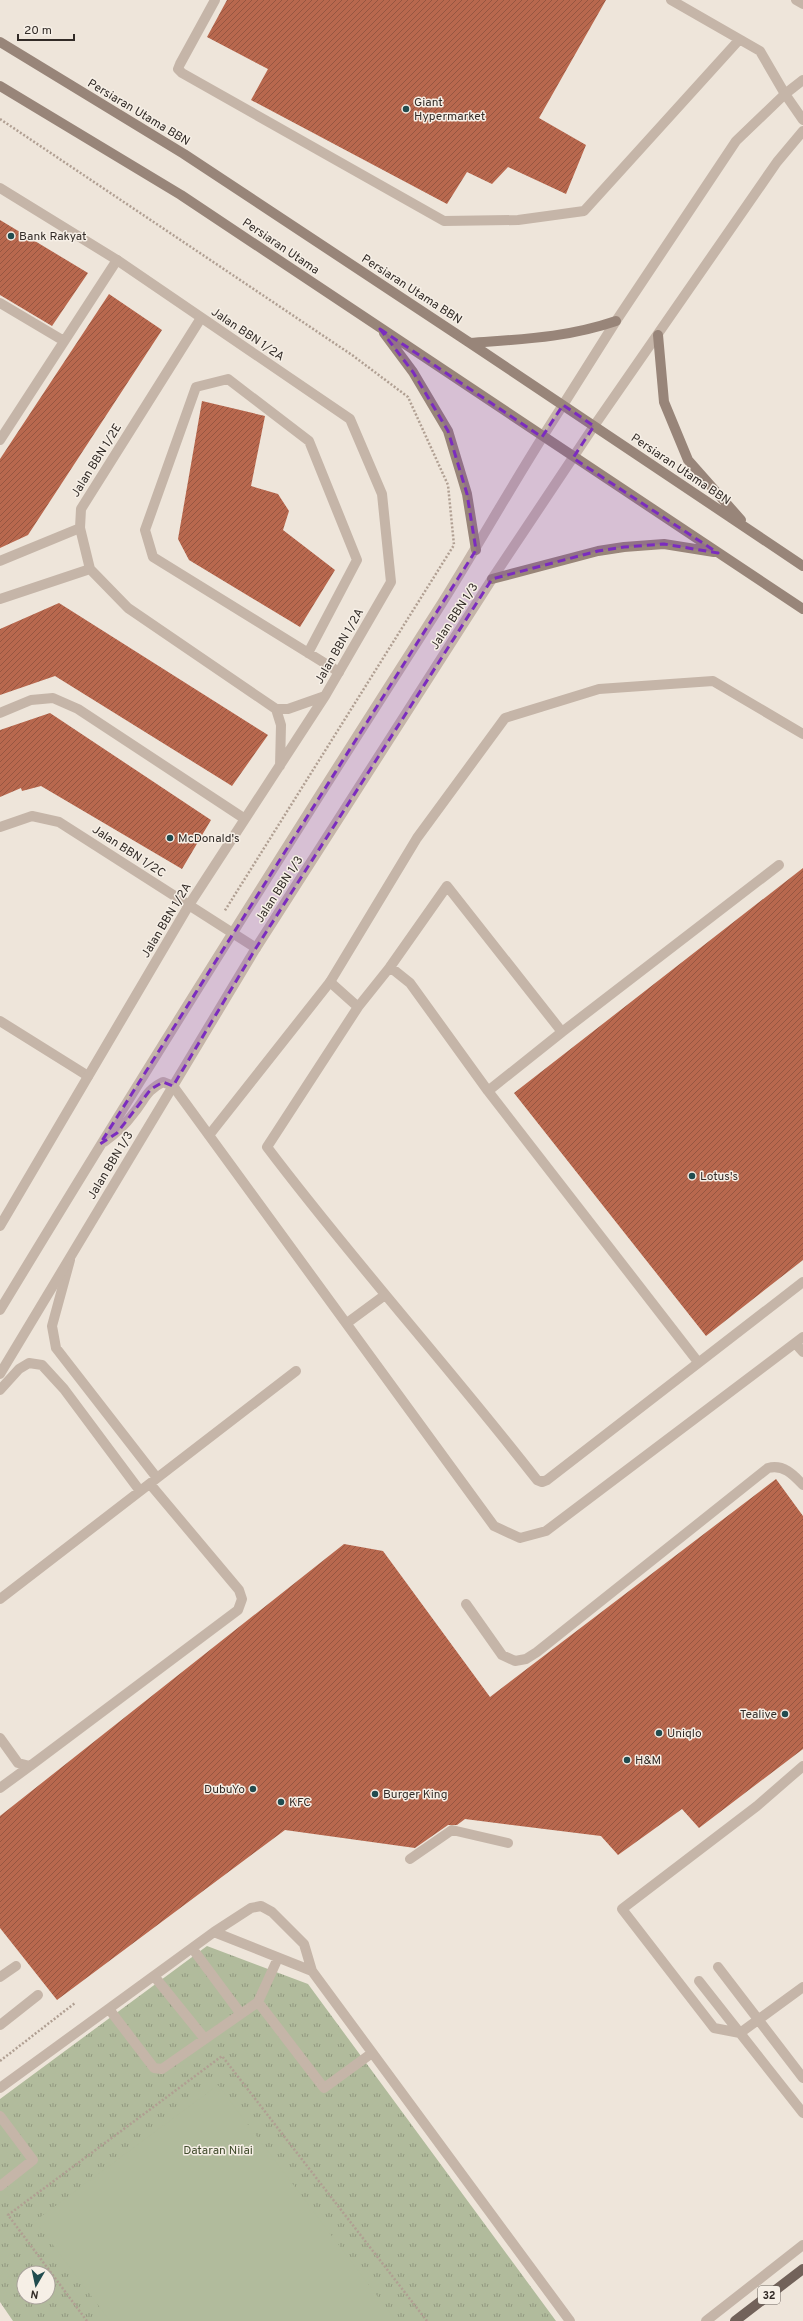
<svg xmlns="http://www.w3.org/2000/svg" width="803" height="2321" viewBox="0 0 803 2321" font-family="Overpass,sans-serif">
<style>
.grass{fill:url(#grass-tufts);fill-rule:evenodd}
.pitch{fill:#b1bb9c}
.building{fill:url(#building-hatch)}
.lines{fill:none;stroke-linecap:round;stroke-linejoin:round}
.path{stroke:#b09f92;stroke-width:2.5;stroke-dasharray:2 2;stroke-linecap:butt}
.service{stroke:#c5b5a8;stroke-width:10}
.minor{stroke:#c5b5a8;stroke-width:10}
.tertiary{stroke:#c5b5a8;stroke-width:10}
.secondary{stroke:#988579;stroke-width:10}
.primary{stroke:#72625a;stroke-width:10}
.marked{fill:#7b2cbf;fill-opacity:0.2;stroke:#7b2cbf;stroke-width:3;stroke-dasharray:8 5;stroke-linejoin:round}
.poi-dot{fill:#214c4f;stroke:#f6efe6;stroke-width:1.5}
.labels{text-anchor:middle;stroke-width:3;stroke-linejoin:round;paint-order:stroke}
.shield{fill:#f6efe6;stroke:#6d6660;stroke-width:1}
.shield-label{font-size:11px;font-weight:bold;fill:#322b27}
.poi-label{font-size:12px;fill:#322b27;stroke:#f6efe6;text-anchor:start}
.street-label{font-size:12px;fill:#322b27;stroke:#f6efe6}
.park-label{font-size:12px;fill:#424d2e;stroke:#f6efe6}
</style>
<defs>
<pattern id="grass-tufts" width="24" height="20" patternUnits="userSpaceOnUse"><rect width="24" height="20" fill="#b1bb9c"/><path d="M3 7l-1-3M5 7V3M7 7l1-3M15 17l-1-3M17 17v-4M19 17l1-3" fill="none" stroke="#91987f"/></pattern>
<pattern id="building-hatch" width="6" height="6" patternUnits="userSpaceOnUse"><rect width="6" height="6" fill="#b8684e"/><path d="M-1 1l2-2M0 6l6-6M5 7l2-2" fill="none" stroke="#965641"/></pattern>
</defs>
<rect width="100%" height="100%" fill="#eee5da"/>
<!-- grass -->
<path class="grass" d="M207 1946 308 1984 556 2321H13L0 2302V2099ZM24 2273H48V2297H24Z"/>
<!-- pitch -->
<path class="pitch" d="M218 2085 396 2321H110L35 2221Z"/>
<!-- building -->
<path class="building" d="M227 0H606L539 118 586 145 566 194 508 167 492 184 467 172 447 204 251 100 268 69 207 37Z
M0 220 88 273 52 326 0 295Z
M109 294 162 330 28 535 0 548V459Z
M202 401 265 416 251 486 278 494 289 511 283 530 335 570 300 627 189 560 178 539Z
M59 603 268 735 232 786 55 676 0 695V629Z
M50 713 211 820 182 869 41 786 22 791 21 788 0 797V730Z
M803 868V1260L706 1336 514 1093Z
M776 1479 803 1516V1749L699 1828 682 1809 618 1855 601 1836 465 1819 457 1825H448L415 1848 285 1830 57 2000 0 1928V1816L344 1544 383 1551 490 1697Z"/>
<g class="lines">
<!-- path -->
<path class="path" d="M0 119 352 355 408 397 448 485 454 545 224 912
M0 2061 75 2003
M87 2321 8 2215 222 2056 427 2321"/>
<!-- service -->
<path class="service" d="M215 0 180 64 178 69 182 73 444 221 518 220 584 211 739 40
M671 0 760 51 785 94
M796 0 803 4
M0 303 64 341
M0 440 117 260
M308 653 357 560 309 441 228 379 196 387 145 530 153 557 339 672
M390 967 447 886 562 1032 488 1091
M330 982 358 1007
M0 1021 88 1076
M562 1032 779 865
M70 1260 52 1326 56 1348 157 1478
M347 1323 385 1295
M698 1362 488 1091 410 983 390 967 358 1007 267 1147C353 1261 449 1367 537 1480L542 1482 547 1480 803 1282
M0 1390 19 1369 29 1363 42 1365 64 1389 140 1491
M0 1599 296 1371
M466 1604 502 1655 515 1661 526 1659 537 1652 768 1468C783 1464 793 1474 803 1485
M0 1738 18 1763 30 1766 238 1610 242 1599 239 1590 150 1484
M803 1766 757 1806 622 1909 714 2028 740 2033 803 1987
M0 1788 30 1766
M410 1859 452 1830 508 1843
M214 1932 312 1971
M192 1948 241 2014
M278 1958 258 2002 324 2088 372 2053
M718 1967 803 2078
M154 1976 205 2039
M0 1977 16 1966
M699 1981 803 2113
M109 2009 154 2068 162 2069 258 2002
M0 2025 38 1995
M0 2088 214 1932 251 1908 261 1906 272 1912 304 1944 312 1971 570 2321
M0 2116 33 2160 0 2186
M706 2321 803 2245"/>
<!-- minor -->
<path class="minor" d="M785 94 803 120
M0 188 117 260 350 419 382 494 391 582 325 696 189 905 0 1226
M201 318 81 509 80 528 90 569 128 608 276 709H288L325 696
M563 405 616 321 736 141 785 94 803 80
M594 426 777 162 803 131
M0 561 80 528
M0 599 90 569
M276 709 281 725 280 766
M0 713 31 700 53 698 78 709 245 819
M0 827 32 816 59 822 256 948
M173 1086 494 1526 520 1538 546 1531 803 1337
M210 1134 330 982 417 838 505 718 599 689 713 681 803 734
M795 1343 803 1352"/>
<!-- tertiary -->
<path class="tertiary" d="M104 1142C115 1134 125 1125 133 1114 145 1100 145 1091 163 1082L173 1086
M0 1310C142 1075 289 842 437 611 480 543 519 472 563 405
M0 1374 256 948 492 579 594 426"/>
<!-- secondary -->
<path class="secondary" d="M0 42 184 154 470 343 803 566
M0 86 181 195 803 609
M384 333 413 372 448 431 467 494 476 550
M658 335 664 402 688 460 741 520
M470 343C522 339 566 338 616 321
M492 579 598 551 624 547 664 544 714 552"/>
<!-- primary -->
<path class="primary" d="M735 2321 803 2269"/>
</g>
<!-- marked area -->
<path class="marked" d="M380 329 542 437 563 405 594 426 573 458 718 553 664 544 624 547 598 551 492 579 256 948 173 1086 163 1082 151 1089 117 1133 100 1144 476 550 467 494 448 431 413 372Z"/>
<!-- markers -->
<g class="poi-dot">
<circle cx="406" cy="109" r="4"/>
<circle cx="11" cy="236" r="4"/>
<circle cx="170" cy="838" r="4"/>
<circle cx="692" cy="1176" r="4"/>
<circle cx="785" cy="1714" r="4"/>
<circle cx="659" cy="1733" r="4"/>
<circle cx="627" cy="1760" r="4"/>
<circle cx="253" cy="1789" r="4"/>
<circle cx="375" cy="1794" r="4"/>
<circle cx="281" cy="1802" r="4"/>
</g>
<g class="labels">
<!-- shield labels -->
<rect class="shield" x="758" y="2286" width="22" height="18" rx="3"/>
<g class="shield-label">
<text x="769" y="2299">32</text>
</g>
<!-- poi labels -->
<g class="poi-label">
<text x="414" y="106">Giant<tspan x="414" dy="14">Hypermarket</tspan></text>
<text x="19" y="240">Bank Rakyat</text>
<text x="178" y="842">McDonald's</text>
<text x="700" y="1180">Lotus's</text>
<text x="777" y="1718" text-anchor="end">Tealive</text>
<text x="667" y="1737">Uniqlo</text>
<text x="635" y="1764">H&amp;M</text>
<text x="245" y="1793" text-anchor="end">DubuYo</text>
<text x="383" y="1798">Burger King</text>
<text x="289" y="1806">KFC</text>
</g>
<!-- street labels -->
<g class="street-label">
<text transform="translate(139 112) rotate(31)" y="4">Persiaran Utama BBN</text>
<text transform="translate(281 246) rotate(34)" y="4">Persiaran Utama</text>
<text transform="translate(412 289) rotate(33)" y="4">Persiaran Utama BBN</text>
<text transform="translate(248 334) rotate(34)" y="4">Jalan BBN 1/2A</text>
<text transform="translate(96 460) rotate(-58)" y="4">Jalan BBN 1/2E</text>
<text transform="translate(681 469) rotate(34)" y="4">Persiaran Utama BBN</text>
<text transform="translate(454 616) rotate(-57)" y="4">Jalan BBN 1/3</text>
<text transform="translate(339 646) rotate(-60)" y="4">Jalan BBN 1/2A</text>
<text transform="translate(129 851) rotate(33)" y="4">Jalan BBN 1/2C</text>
<text transform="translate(279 889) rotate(-57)" y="4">Jalan BBN 1/3</text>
<text transform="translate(166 920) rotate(-59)" y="4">Jalan BBN 1/2A</text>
<text transform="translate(110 1165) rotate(-59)" y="4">Jalan BBN 1/3</text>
</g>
<!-- park labels -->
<g class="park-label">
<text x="218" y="2154">Dataran Nilai</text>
</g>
</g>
<!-- north arrow -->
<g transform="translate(36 2285) rotate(189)"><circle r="19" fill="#f6efe6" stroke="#a8a19a"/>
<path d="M0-3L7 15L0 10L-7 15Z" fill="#214c4f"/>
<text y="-6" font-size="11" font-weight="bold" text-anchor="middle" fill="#322b27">N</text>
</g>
<!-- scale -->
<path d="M18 34v6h56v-6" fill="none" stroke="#322b27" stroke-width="2"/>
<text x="24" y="34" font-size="12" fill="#322b27" stroke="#f6efe6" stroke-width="3" paint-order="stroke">20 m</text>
</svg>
